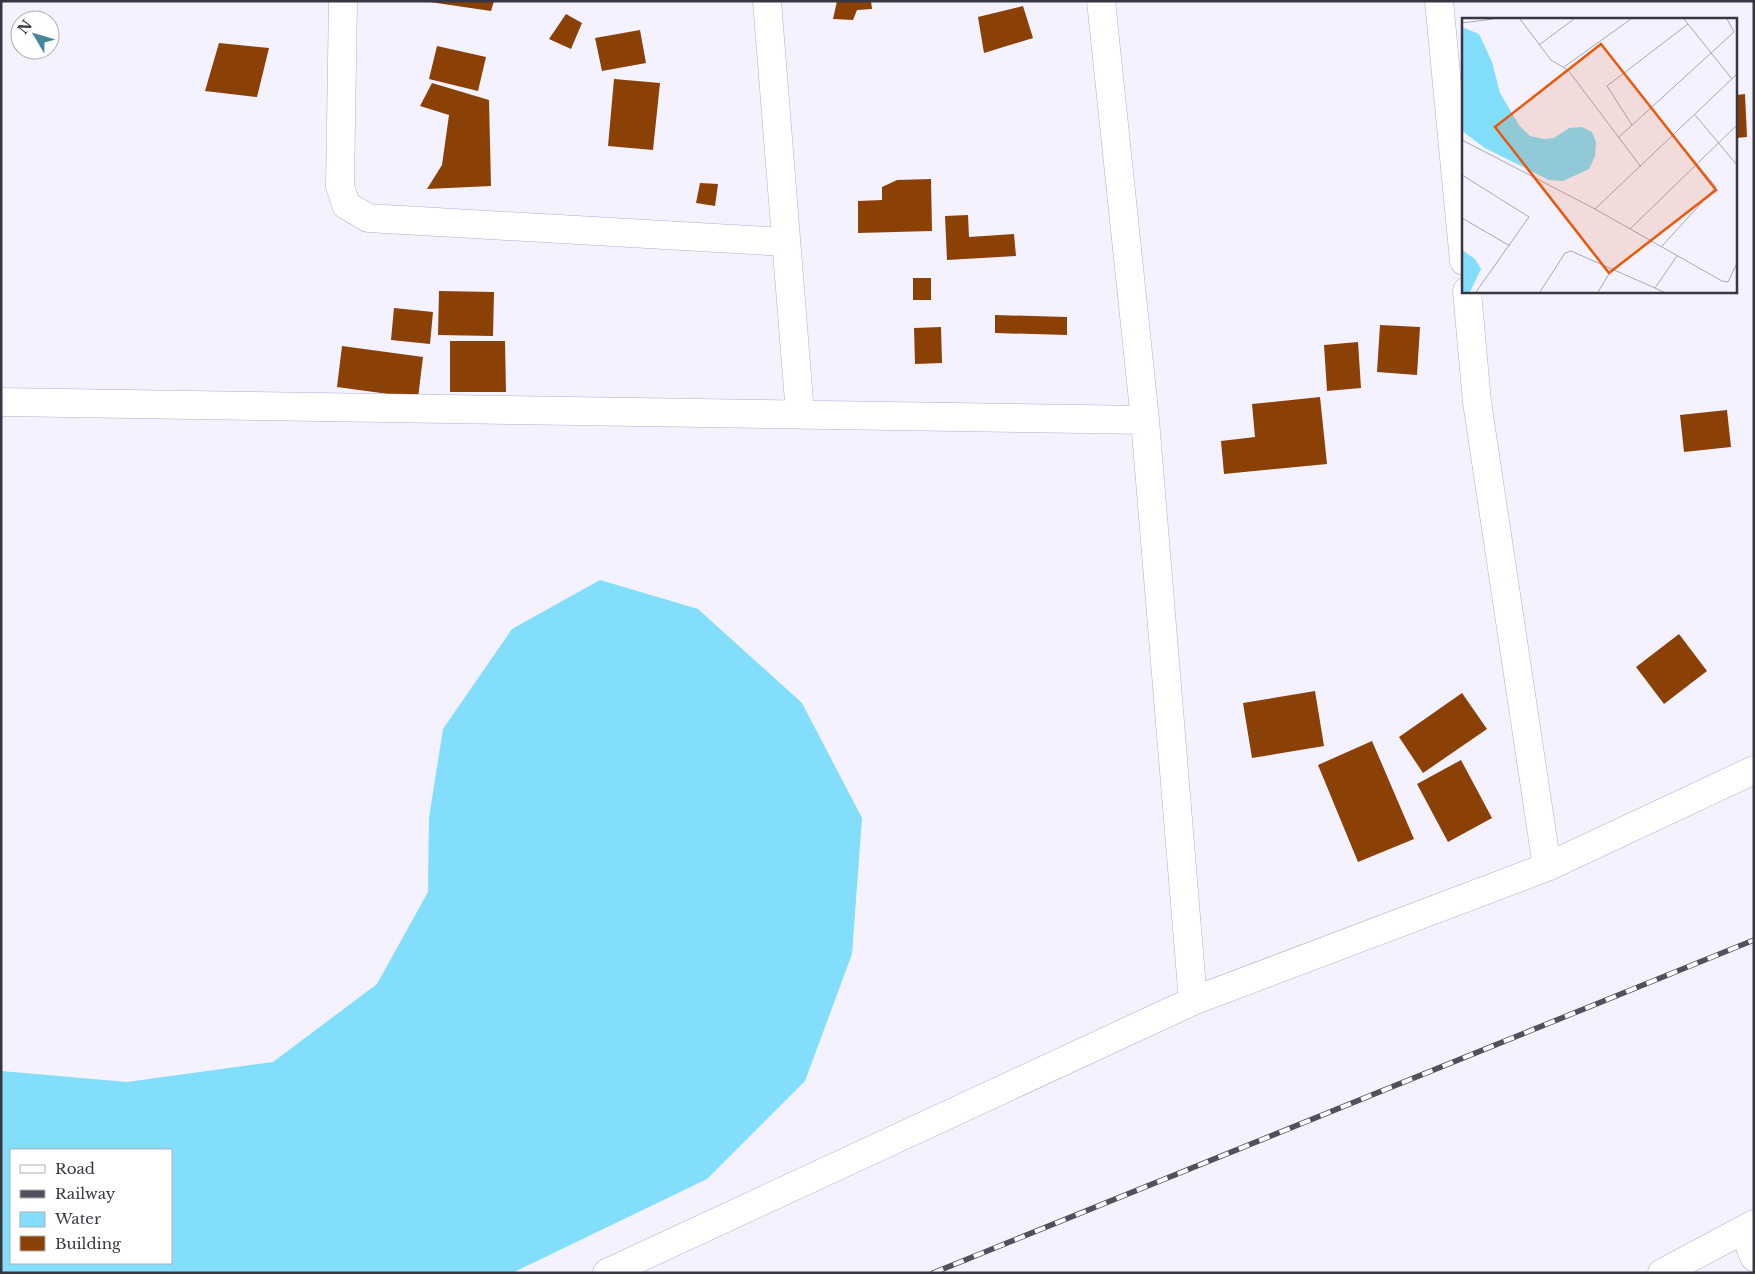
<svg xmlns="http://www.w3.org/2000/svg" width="1755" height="1274" viewBox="0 0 1755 1274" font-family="'Libre Baskerville',serif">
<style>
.water{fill:#82defa;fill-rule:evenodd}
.building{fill:#8b4005}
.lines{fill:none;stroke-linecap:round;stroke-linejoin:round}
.minor-casing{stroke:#b3afcc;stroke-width:29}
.minor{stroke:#fff;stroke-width:28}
.rail-casing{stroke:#52505c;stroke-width:5.5}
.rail{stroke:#fff;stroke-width:4;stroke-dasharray:11;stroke-linecap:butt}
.inset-road{fill:none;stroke:#a9a7b3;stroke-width:1}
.view{fill:#e8590c;fill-opacity:0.15;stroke:#e8590c;stroke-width:2.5}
.inset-edge{fill:none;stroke:#383642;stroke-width:2.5}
</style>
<rect width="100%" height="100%" fill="#f4f2ff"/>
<!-- water -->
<path class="water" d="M600 580 698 609 802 703 862 818 852 954 805 1081 707 1179 512 1273H1V1071L127 1082 273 1062 377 984 428 892 429 818 443 729 512 629ZM11 1150H171V1263H11Z"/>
<!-- building -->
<path class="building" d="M423 1H494L491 11Z
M837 1H871L872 9 857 10 853 20 833 19Z
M1023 6 1033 38 984 53 978 17Z
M566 14 582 23 571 49 549 39Z
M640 30 646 63 602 71 595 38Z
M219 43 269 48 257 97 205 91Z
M437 46 486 57 478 91 429 79Z
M614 79 660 83 653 150 608 146Z
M432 83 489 100 491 186 427 189 442 165 449 115 420 106Z
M1745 94 1747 137 1736 138V95Z
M931 179 932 231 858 233V201L882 200V187L897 180Z
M700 183 718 184 715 206 696 203Z
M968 215 969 237 1014 234 1016 256 947 260 945 216Z
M913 278H931V300H913Z
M439 291 494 292 493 336 438 335Z
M394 308 433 312 430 344 391 340Z
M995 315 1067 317V335L995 333Z
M1380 325 1420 327 1417 375 1377 372Z
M941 327 942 363 915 364 914 328Z
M450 341H505L506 392H450Z
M1358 342 1361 388 1327 391 1324 345Z
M342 346 423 357 418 398 337 387Z
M1320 397 1327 464 1224 474 1221 441 1255 437 1252 404Z
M1727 410 1731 447 1684 452 1680 415Z
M1679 634 1707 671 1664 704 1636 667Z
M1315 691 1324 746 1252 758 1243 703Z
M1462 693 1487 729 1423 773 1399 737Z
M1372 741 1414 839 1358 862 1318 765Z
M1461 760 1492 818 1448 842 1417 784Z"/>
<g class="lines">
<defs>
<path id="minor" d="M343 1 340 186 346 205 368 218 786 242
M767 1 800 414
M1101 1 1145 420 1193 1001
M1439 1 1464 261
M1467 291 1477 402 1547 867
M1 402 1145 420
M1744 1230 1754 1257
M607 1273 1193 1001 1547 867 1754 770
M1662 1273 1754 1224"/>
</defs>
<!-- minor casing -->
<use href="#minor" class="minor-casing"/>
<!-- minor -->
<use href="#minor" class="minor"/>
<defs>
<path id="rail" d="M933 1273 1754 940"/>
</defs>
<!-- rail casing -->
<use href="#rail" class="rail-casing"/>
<!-- rail -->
<use href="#rail" class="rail"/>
</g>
<!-- overview -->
<g transform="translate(1462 18)">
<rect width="275" height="275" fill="#f4f2ff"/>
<path d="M0 9 17 16 30 44 38 75 57 107 68 118 82 121 92 120 107 110 120 109 130 114 134 124 133 138 127 151 101 163 87 162 23 130 0 113ZM0 232 13 241 19 251 8 274H0Z" fill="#82defa"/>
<path class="inset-road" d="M58 1 89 42 106 52 179 149M222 1 270 61M0 5 31 1M77 27 112 1M102 49 169 1M233 97 275 147M170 107 145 68 226 6M157 119 272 14 265 1M0 122 133 191 260 263 266 264 275 245M0 157 67 199 14 274M133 191 275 56M0 200 48 228M168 211 275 107M200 228 254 169 211 117M193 270 215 238M78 274 103 235 109 233 202 274M136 274 150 251"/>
<path class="view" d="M139 26 254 172 147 255 33 109Z"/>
<rect width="275" height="275" class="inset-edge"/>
</g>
<!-- border -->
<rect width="1755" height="1274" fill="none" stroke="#383642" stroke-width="5"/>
<!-- legend -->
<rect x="10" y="1149" width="162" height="115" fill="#ffffff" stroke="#afafb3"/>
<rect x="20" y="1165" width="25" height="8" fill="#ffffff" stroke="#afafb3"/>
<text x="55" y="1174" font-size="15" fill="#383642">Road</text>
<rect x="20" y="1190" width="25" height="8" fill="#52505c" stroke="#afafb3"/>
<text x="55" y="1199" font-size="15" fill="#383642">Railway</text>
<rect x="20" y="1212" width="25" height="15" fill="#82defa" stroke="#afafb3"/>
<text x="55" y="1224" font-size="15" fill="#383642">Water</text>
<rect x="20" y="1236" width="25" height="15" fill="#8b4005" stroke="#afafb3"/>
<text x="55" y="1249" font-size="15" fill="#383642">Building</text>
<!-- north arrow -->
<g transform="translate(35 35) rotate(308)"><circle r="24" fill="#ffffff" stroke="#afafb3"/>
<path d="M0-4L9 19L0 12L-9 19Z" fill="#468699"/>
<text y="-8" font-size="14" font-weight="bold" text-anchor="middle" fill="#383642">N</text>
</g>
</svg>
